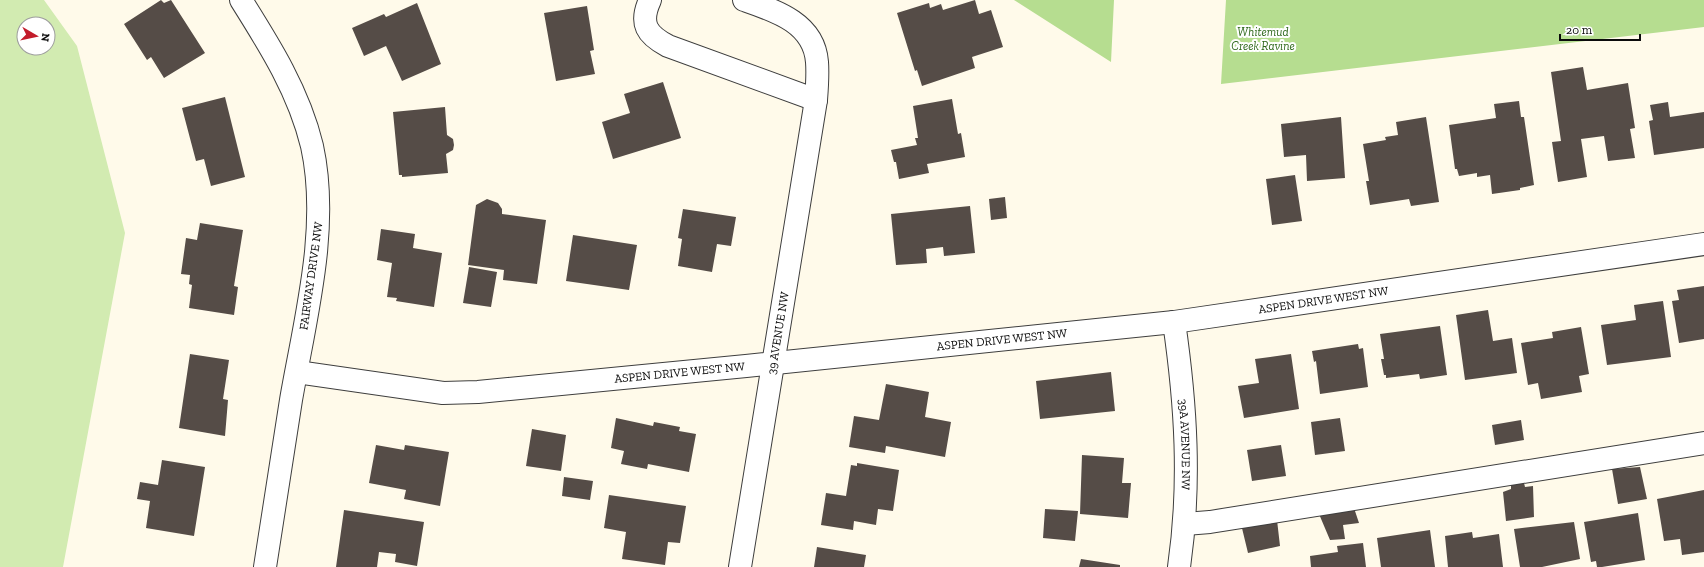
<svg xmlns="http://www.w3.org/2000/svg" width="1704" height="567" viewBox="0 0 1704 567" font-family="'Zilla Slab',serif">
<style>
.green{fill:#d2ebb1;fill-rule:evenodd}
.forest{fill:#b6dd90}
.building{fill:#554c47}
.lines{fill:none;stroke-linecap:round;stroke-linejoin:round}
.minor-casing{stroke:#3e3e3e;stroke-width:24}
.minor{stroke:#fff;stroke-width:22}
.labels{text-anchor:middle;stroke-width:4;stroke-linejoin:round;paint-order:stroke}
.park-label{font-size:12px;font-style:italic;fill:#2c6619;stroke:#fff}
.street-label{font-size:12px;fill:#0b0b0b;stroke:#fff}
</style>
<rect width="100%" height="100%" fill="#fffaea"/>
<!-- green -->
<path class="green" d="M0 0H44L77 46 125 233 63 567H0ZM24 24H48V48H24Z"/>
<!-- forest -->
<path class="forest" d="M1014 0H1114L1111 62Z
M1226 0H1704V27L1221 84Z"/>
<!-- building -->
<path class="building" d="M161 0 164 3 171 0 205 53 164 78 151 57 147 60 124 24Z
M975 0 979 14 991 10 1003 47 972 57 975 68 922 86 917 70 915 71 897 13 929 3 930 8 941 4 943 10Z
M417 3 441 64 402 81 386 46 364 56 352 28 384 14 386 17Z
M587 6 594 50 590 51 595 74 556 81 544 13Z
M1583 67 1587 90 1628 83 1635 128 1630 129 1635 158 1608 161 1604 136 1581 139 1587 177 1558 182 1552 142 1561 141 1551 72Z
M663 82 681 138 613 159 602 122 630 113 624 94Z
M225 97 245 177 211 186 204 159 196 161 182 108Z
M952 99 958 134 961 133 965 157 927 164 929 173 899 179 896 162H894L891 150 917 145 915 138H918L913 106Z
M1519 101 1521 117H1524L1534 185 1520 188V190L1492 194 1490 175 1477 177V173L1459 176 1457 169H1455L1449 125 1496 118 1494 104Z
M1668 102 1670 117 1704 112V148L1654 155 1649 121 1653 120 1650 105Z
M445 107 447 135 453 139 454 145 453 150 446 154 448 173 402 177V175H399L393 112Z
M1341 117 1345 178 1307 181 1306 155 1284 157 1281 124Z
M1426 117 1439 202 1411 206 1409 199 1370 205 1366 181H1369L1363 144 1386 140 1385 137 1398 135 1396 122Z
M1295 175 1302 221 1272 225 1266 179Z
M1005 197 1007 218 991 220 989 199Z
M487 199 498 203 502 209V214L546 220 537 284 503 280 504 270 468 265 476 205Z
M970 206 975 253 944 256 943 247 926 249 927 263 896 265 891 214Z
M683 209 736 217 731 246 717 244 712 272 678 266 682 239 678 238Z
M200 223 243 230 234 286 238 287 234 315 189 308 192 285 189 284 190 275 181 274 186 238 197 240Z
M381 229 415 234 413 248 442 253 434 307 396 301 397 298 387 297 392 263 377 260Z
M573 235 637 245 629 290 566 281Z
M469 267 497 272 491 307 463 303Z
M1704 286V339L1679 343 1672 301 1679 300 1677 290Z
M1663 301 1671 357 1607 365 1601 325 1636 320 1634 305Z
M1488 310 1493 341 1512 338 1517 373 1465 380 1456 315Z
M1440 326 1447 375 1420 379 1419 374 1386 378V375H1384L1381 359H1384L1380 334Z
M1581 327 1589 374 1579 376 1582 392 1541 399 1538 383 1528 385 1521 343 1553 338 1552 332Z
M1358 344 1359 349 1363 348 1368 387 1320 394 1316 361 1314 362 1312 351Z
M190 354 229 360 223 399 228 400 225 436 179 428Z
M1291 354 1299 409 1244 418 1238 386 1259 383 1255 359Z
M1111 372 1115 411 1040 419 1036 381Z
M886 384 929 392 925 417 951 422 945 457 886 446 885 453 849 447 854 416 879 420Z
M616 418 653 426 654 422 680 427 679 431 696 434 689 472 648 464 647 469 621 464 624 451 611 448Z
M1340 418 1345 451 1315 455 1311 422Z
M1521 420 1524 440 1495 445 1492 425Z
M532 429 566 435 561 471 526 466Z
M376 445 404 450 405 445 449 452 440 506 404 499 406 490 369 483Z
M1281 445 1286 476 1252 481 1247 450Z
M1082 455 1124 458 1122 483H1131L1128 518 1080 514Z
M162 460 205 467 194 536 146 528 150 501 137 499 140 482 158 485Z
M857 463 899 470 893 511 878 509 876 525 854 521 853 530 821 525 826 493 846 496 851 465 857 466Z
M1640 467 1647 499 1618 504 1612 469Z
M564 477 593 481 590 500 562 496Z
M1511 482 1524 483 1525 487 1533 486 1534 517 1506 521 1503 492 1511 489Z
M1704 490V552L1682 555 1680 539 1664 541 1657 499Z
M609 495 686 506 680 543 668 542 665 565 622 559 626 532 604 528Z
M1354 508 1359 523 1343 525 1345 539 1330 540 1319 514Z
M1045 509 1078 511 1075 541 1043 538Z
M344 510 424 522 417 566 395 562 396 554 379 552 377 567H336Z
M1638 513 1645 560 1602 567H1597L1596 561 1591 562 1584 522Z
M1277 520 1280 546 1248 553 1241 524Z
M1574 522 1580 559 1542 567H1520L1514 529Z
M1430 530 1435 567H1381L1377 538Z
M1472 532 1473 538 1499 534 1503 567H1448L1445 536Z
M1363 543 1366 567H1311L1310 556 1338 552 1337 546Z
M817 547 866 555 864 567H814Z
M1081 559 1120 565V567H1079Z"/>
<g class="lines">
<defs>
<g id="minor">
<path d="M241 0C270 46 299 92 312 146 330 228 305 319 291 400 282 455 274 511 265 567"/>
<path d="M650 0C639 24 647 35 668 46L816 100"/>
<path id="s1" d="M1174 322C1186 405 1191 484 1179 567"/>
<path id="s2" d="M297 372 443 393 478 392 746 366 1174 322 1704 244"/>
<path d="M1185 524 1210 522 1704 443"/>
<path id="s3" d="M740 567 816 100C817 87 818 75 817 62 814 23 776 11 744 0"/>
</g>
</defs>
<!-- minor casing -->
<use href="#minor" class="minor-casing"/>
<!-- minor -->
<use href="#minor" class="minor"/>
</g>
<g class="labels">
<!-- park labels -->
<g class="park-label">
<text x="1263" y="36">Whitemud<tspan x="1263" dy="14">Creek Ravine</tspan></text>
</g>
<!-- street labels -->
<g class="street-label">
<text transform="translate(311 276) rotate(-82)" y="4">FAIRWAY DRIVE NW</text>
<text dy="4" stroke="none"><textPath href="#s2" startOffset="1033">ASPEN DRIVE WEST NW</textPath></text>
<text dy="4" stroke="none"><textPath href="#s3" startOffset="237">39 AVENUE NW</textPath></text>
<text dy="4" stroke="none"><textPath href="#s2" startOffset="709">ASPEN DRIVE WEST NW</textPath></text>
<text dy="4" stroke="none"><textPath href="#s2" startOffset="385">ASPEN DRIVE WEST NW</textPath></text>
<text dy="4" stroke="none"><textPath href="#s1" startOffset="123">39A AVENUE NW</textPath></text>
</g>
</g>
<!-- north arrow -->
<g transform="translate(36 36) rotate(99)"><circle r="19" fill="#ffffff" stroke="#9d9d9d"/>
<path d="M0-3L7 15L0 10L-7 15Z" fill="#c31c2b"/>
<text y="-6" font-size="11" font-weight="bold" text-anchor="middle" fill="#0b0b0b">N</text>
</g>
<!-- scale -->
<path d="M1560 34v6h80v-6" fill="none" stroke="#0b0b0b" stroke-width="2"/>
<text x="1566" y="34" font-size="12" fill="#0b0b0b" stroke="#ffffff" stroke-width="3" paint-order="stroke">20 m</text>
</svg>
